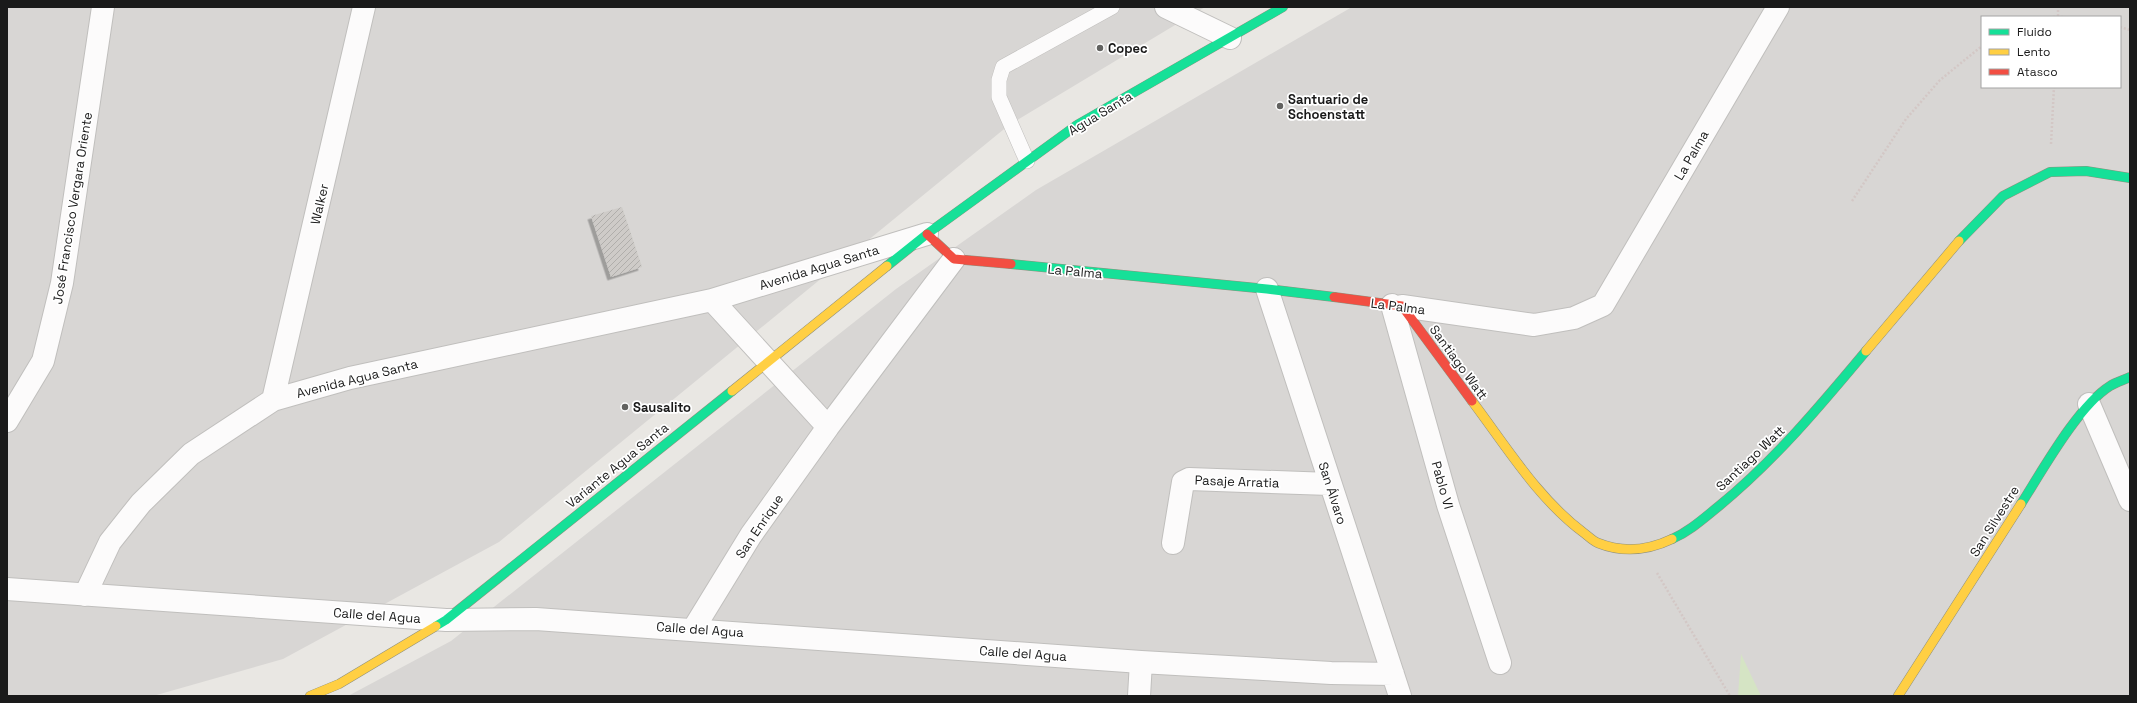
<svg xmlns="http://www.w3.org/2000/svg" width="2137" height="703" viewBox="0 0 2137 703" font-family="'Space Grotesk',sans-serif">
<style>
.residential{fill:#d8d6d4;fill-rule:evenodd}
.grass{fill:#d5e4c4}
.building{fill:url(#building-hatch);filter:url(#shadow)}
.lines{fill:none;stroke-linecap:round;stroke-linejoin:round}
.lane-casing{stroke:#c0bfbd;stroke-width:16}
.street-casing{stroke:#c0bfbd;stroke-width:24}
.fast-casing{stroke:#8f907d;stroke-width:10}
.slow-casing{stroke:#8f907d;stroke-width:10}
.jam-casing{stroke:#8f907d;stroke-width:10}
.path{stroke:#d3c7c5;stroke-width:2.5;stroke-dasharray:2 2;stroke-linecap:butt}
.lane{stroke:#fcfbfb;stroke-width:15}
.street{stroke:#fcfbfb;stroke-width:22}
.fast{stroke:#16e098;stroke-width:9}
.slow{stroke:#ffcf43;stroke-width:9}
.jam{stroke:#f24e42;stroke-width:9}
.poi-dot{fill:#626260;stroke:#fff;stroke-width:1.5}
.labels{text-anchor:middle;stroke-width:3.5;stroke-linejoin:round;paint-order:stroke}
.poi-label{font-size:13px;font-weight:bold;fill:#1a1a1a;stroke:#fff;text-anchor:start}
.street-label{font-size:13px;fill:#1a1a1a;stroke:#fff}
</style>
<defs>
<pattern id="building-hatch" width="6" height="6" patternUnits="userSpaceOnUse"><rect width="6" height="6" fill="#cecbc8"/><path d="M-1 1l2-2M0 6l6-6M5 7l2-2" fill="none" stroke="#b0aeab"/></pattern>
<filter id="shadow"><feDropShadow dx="-3.5" dy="3.5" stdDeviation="0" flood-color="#0004"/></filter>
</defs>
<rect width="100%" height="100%" fill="#e9e7e3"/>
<!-- residential -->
<path class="residential" d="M7 7H1205L1009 125 499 542 283 659 153 696H7Z
M1352 7H2130V696H348L451 641 896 289 1036 190ZM1982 17H2120V87H1982Z"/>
<!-- grass -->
<path class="grass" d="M1741 654 1761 696H1738Z"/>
<!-- building -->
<path class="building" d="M622 207 642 267 611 277 591 216Z"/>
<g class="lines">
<defs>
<path id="lane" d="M1027 161 999 97V80L1003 67 1112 7"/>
<path id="street" d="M1166 7 1230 38
M1267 289 1400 696
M712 300 828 427
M1392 305 1448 505 1500 663
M1402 306 1534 325 1574 318 1603 305 1778 7
M273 400 364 7
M2089 404 2130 500
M7 421 43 361 62 283 103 7
M1173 543 1183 482 1189 479 1330 484
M7 589 446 620 536 619 1141 662 1331 673 1393 674
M85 595 110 542 141 503 191 454 273 400 350 378 712 300 927 234
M694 628 751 535 828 427 954 259
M1139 696 1141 662"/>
<path id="fast" d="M1959 241 2003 196 2050 172 2086 171 2130 178
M1011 264 1267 289 1334 297
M887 266 927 234 1077 125 1283 7
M2021 504C2042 471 2078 406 2110 386 2116 382 2124 380 2130 377
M1672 539C1690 531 1704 518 1719 506 1775 460 1820 406 1866 351
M436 626 446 620 732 391"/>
<path id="slow" d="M1866 351 1959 241
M732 391 887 266
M1472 401C1506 446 1538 499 1584 533 1588 536 1593 541 1598 543 1623 553 1649 550 1672 539
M310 696 339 684 436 626
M1898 696 2021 504"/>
<path id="jam" d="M927 234 954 259 1011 264
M1334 297 1402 306 1472 401"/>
</defs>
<!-- lane casing -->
<use href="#lane" class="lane-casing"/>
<!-- street casing -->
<use href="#street" class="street-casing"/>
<!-- fast casing -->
<use href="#fast" class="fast-casing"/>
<!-- slow casing -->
<use href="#slow" class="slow-casing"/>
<!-- jam casing -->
<use href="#jam" class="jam-casing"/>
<!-- path -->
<path class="path" d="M2058 16V7
M2053 17H2064
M2120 27 2130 30
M2051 144 2054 87
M1852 201 1906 119 1940 80 1982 46
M1657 573 1730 696"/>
<!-- lane -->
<use href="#lane" class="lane"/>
<!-- street -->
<use href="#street" class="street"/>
<!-- fast -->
<use href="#fast" class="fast"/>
<!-- slow -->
<use href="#slow" class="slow"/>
<!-- jam -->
<use href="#jam" class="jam"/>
</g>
<!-- markers -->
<g class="poi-dot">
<circle cx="1100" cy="48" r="4"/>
<circle cx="1280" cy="106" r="4"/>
<circle cx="625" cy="407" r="4"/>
</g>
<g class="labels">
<!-- poi labels -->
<g class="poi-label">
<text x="1108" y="53">Copec</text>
<text x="1288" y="104">Santuario de<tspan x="1288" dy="15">Schoenstatt</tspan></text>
<text x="633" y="412">Sausalito</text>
</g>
<!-- street labels -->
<g class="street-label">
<text transform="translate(1100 113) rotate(-31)" y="5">Agua Santa</text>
<text transform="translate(1691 155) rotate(-60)" y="5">La Palma</text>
<text transform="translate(319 204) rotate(-77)" y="5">Walker</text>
<text transform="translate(72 208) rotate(-81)" y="5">José Francisco Vergara Oriente</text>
<text transform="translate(819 267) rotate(-17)" y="5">Avenida Agua Santa</text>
<text transform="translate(1075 271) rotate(5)" y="5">La Palma</text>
<text transform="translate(1398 306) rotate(7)" y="5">La Palma</text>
<text transform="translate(1459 362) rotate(54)" y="5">Santiago Watt</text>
<text transform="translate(357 378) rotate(-14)" y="5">Avenida Agua Santa</text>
<text transform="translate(1750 458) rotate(-43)" y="5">Santiago Watt</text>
<text transform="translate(617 465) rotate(-39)" y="5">Variante Agua Santa</text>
<text transform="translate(1237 481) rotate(2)" y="5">Pasaje Arratia</text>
<text transform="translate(1443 485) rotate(74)" y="5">Pablo VI</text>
<text transform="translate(1333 493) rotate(72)" y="5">San Álvaro</text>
<text transform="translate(1994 521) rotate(-58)" y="5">San Silvestre</text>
<text transform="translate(759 526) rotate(-56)" y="5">San Enrique</text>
<text transform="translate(377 615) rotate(4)" y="5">Calle del Agua</text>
<text transform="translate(700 629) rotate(4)" y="5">Calle del Agua</text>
<text transform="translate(1023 653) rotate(4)" y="5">Calle del Agua</text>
</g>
</g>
<!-- border -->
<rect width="2137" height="703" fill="none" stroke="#1a1a1a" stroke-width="16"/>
<!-- legend -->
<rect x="1981" y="16" width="140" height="72" fill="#ffffff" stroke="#a3a3a3"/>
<rect x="1989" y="29" width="20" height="6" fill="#16e098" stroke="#a3a3a3"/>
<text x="2017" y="36" font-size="12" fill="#1a1a1a">Fluido</text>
<rect x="1989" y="49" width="20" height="6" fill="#ffcf43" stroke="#a3a3a3"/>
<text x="2017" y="56" font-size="12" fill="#1a1a1a">Lento</text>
<rect x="1989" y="69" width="20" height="6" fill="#f24e42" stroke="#a3a3a3"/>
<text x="2017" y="76" font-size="12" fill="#1a1a1a">Atasco</text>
</svg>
